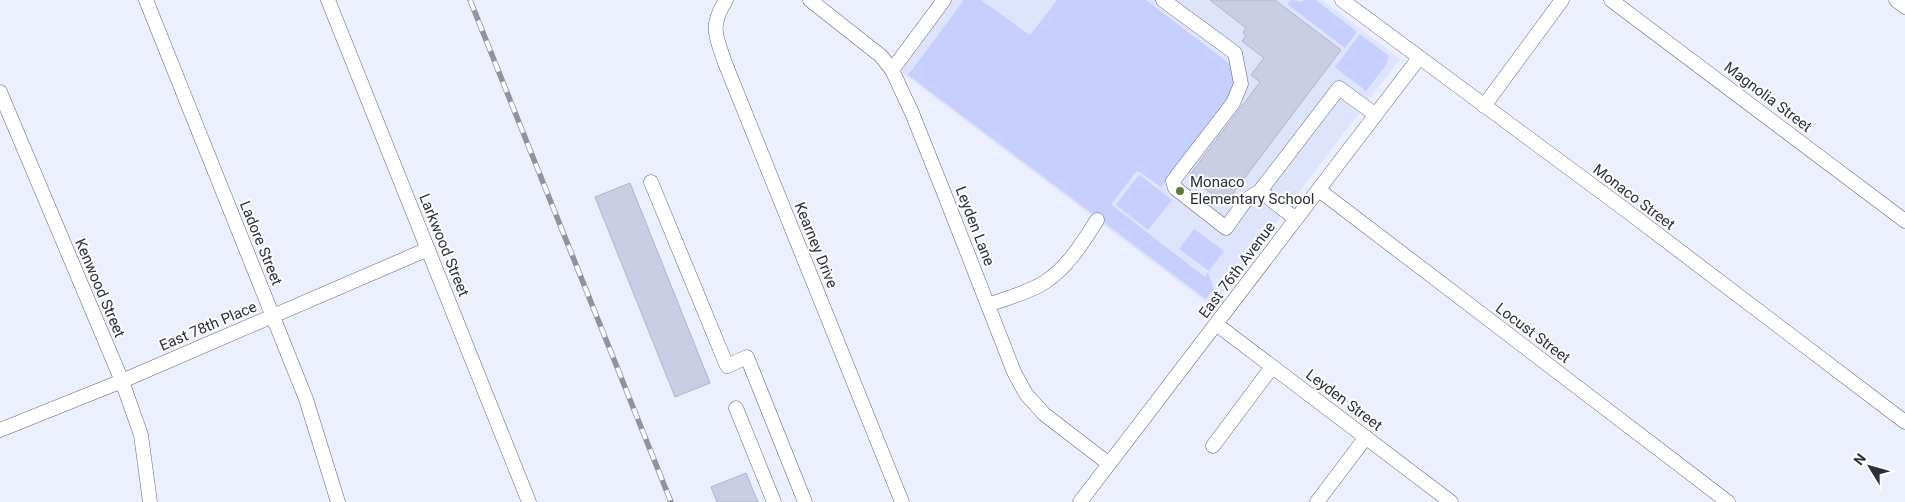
<svg xmlns="http://www.w3.org/2000/svg" width="1905" height="502" viewBox="0 0 1905 502" font-family="Roboto,sans-serif">
<style>
.built{fill:#dfe4fd}
.green{fill:#c7cffe}
.building{fill:#cacee5;stroke:#b0b4cc}
.lines{fill:none;stroke-linecap:round;stroke-linejoin:round}
.minor-casing{stroke:#62667b;stroke-width:15}
.minor{stroke:#fff;stroke-width:14}
.rail-casing{stroke:#90929e;stroke-width:5.5}
.rail{stroke:#fdfdfd;stroke-width:4;stroke-dasharray:11;stroke-linecap:butt}
.poi-dot{fill:#5e7b31;stroke:#fdfdfd;stroke-width:2}
.labels{text-anchor:middle;stroke-width:4;stroke-linejoin:round;paint-order:stroke}
.street-label{font-size:15px;fill:#2d2f38;stroke:#fdfdfd}
.poi-label{font-size:15px;fill:#2d2f38;stroke:#fdfdfd;text-anchor:start}
</style>
<rect width="100%" height="100%" fill="#eceffd"/>
<!-- built -->
<path class="built" d="M949 0H1322L1400 59 1212 307 897 69Z"/>
<!-- green -->
<path class="green" d="M964 0H981L1030 35 1057 0H1146L1231 65 1236 83 1227 107 1161 187 1138 171 1135 173 1112 203 1113 206 1205 277 1208 272 1214 289 1206 299 908 75Z
M1291 0 1302 2 1303 0H1316L1357 32 1345 48 1287 4Z
M1360 34 1389 56 1386 65 1366 91 1335 67Z
M1140 175 1172 200 1148 230 1116 205 1138 176Z
M1194 229 1224 251 1209 271 1179 249Z"/>
<!-- building -->
<path class="building" d="M1210 0H1275L1341 50 1225 204 1189 176 1260 82 1251 75 1264 58 1242 41 1246 35 1243 33 1246 28Z
M630 183 710 383 675 397 595 197Z
M746 473 758 502H717L711 487Z"/>
<g class="lines">
<defs>
<path id="minor" d="M146 0 306 399 338 502
M328 0 529 502
M726 0C709 27 716 36 725 63L902 502
M810 0 881 56 892 70 912 113 944 193 1014 372 1026 394 1044 414 1109 464
M1163 0 1235 53 1241 84 1233 103 1173 181 1175 188 1226 228 1246 200 1260 191
M1342 0 1627 211 1905 422
M1611 0 1905 221
M1896 0 1905 7
M892 70 944 0
M0 92 122 381 141 435 150 502
M1484 106 1562 0
M651 182 727 366 747 357 805 502
M1319 190 1728 502
M1296 219 1260 191 1339 88 1376 115
M988 305C1007 298 1028 293 1045 282 1068 267 1083 242 1097 220
M1216 324 1451 502
M736 408 774 502
M0 430 122 381 428 249
M1213 446 1272 367
M1080 502 1419 58
M1317 502 1366 437"/>
</defs>
<!-- minor casing -->
<use href="#minor" class="minor-casing"/>
<!-- minor -->
<use href="#minor" class="minor"/>
<defs>
<path id="rail" d="M470 0 671 502"/>
</defs>
<!-- rail casing -->
<use href="#rail" class="rail-casing"/>
<!-- rail -->
<use href="#rail" class="rail"/>
</g>
<!-- markers -->
<circle class="poi-dot" cx="1180" cy="191" r="5"/>
<g class="labels">
<!-- street labels -->
<g class="street-label">
<text transform="translate(1768 97) rotate(37)" y="5">Magnolia Street</text>
<text transform="translate(1634 197) rotate(37)" y="5">Monaco Street</text>
<text transform="translate(975 226) rotate(69)" y="5">Leyden Lane</text>
<text transform="translate(261 243) rotate(68)" y="5">Ladore Street</text>
<text transform="translate(444 245) rotate(68)" y="5">Larkwood Street</text>
<text transform="translate(816 245) rotate(68)" y="5">Kearney Drive</text>
<text transform="translate(1237 270) rotate(-53)" y="5">East 76th Avenue</text>
<text transform="translate(100 288) rotate(67)" y="5">Kenwood Street</text>
<text transform="translate(208 326) rotate(-23)" y="5">East 78th Place</text>
<text transform="translate(1533 333) rotate(37)" y="5">Locust Street</text>
<text transform="translate(1344 400) rotate(37)" y="5">Leyden Street</text>
</g>
<!-- poi labels -->
<g class="poi-label">
<text x="1190" y="187">Monaco<tspan x="1190" dy="17">Elementary School</tspan></text>
</g>
</g>
<!-- north arrow -->
<g transform="translate(1870 467) rotate(307)" stroke="#fdfdfd" stroke-width="4" paint-order="stroke">
<path d="M0-4L9 19L0 12L-9 19Z" fill="#2d2f38"/>
<text y="-8" font-size="14" font-weight="bold" text-anchor="middle" fill="#2d2f38">N</text>
</g>
</svg>
